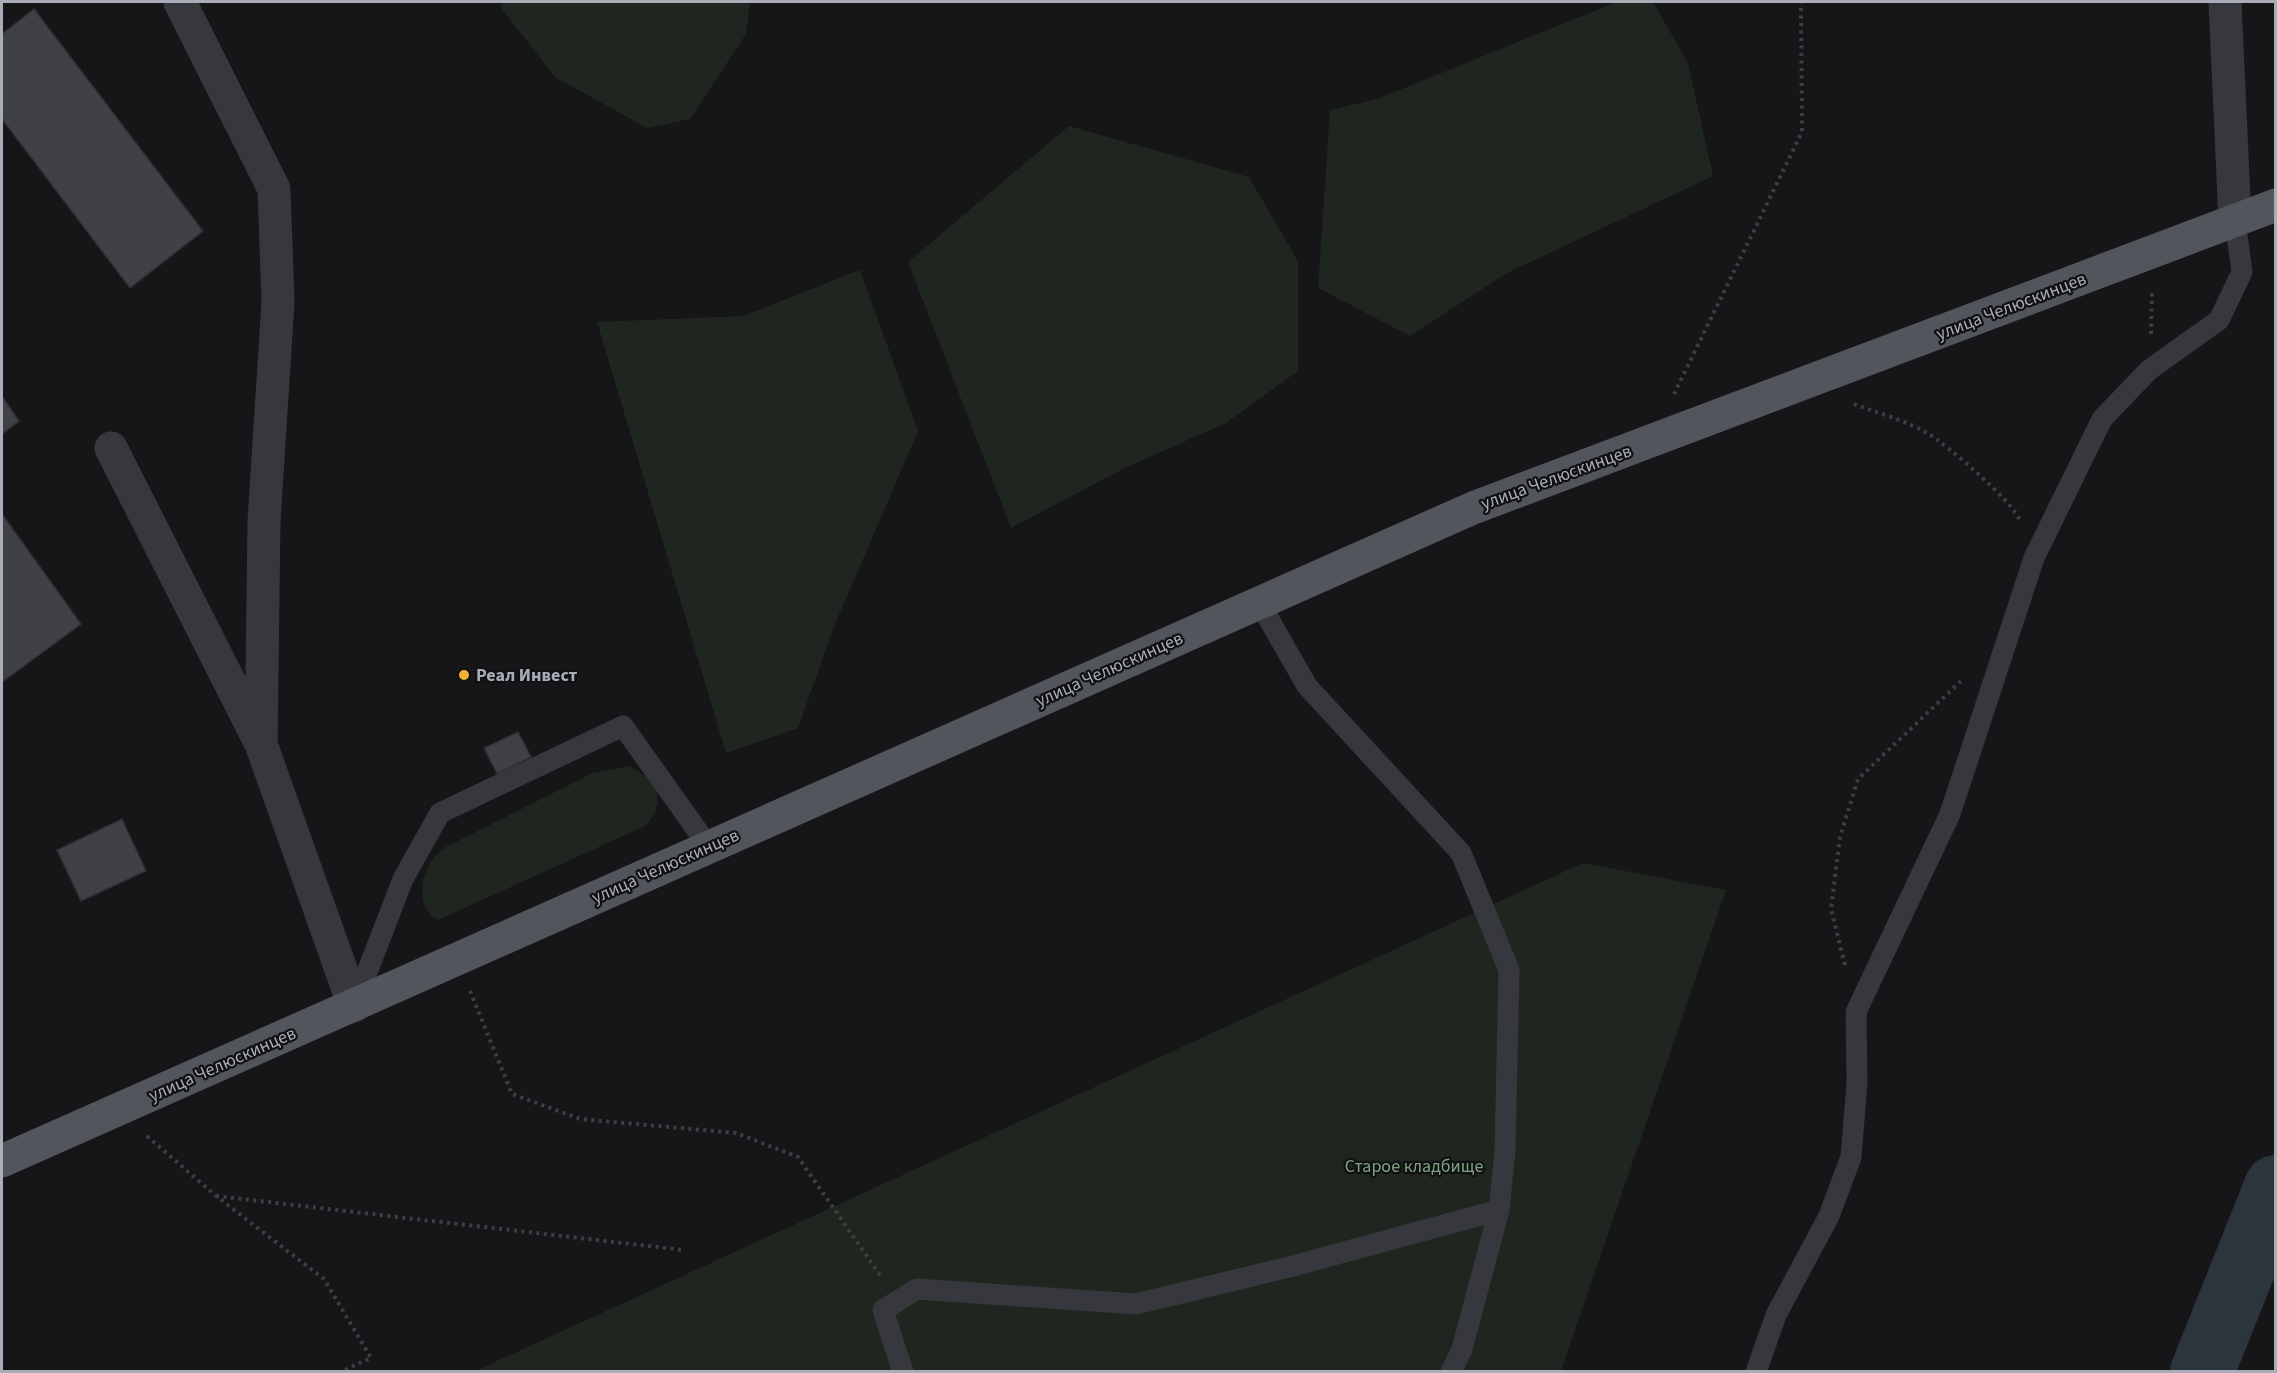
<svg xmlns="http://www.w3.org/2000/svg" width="2277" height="1373" viewBox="0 0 2277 1373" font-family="'Source Sans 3',sans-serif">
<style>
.green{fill:#1e261f}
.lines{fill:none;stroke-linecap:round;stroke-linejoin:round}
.river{stroke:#2c353c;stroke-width:64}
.building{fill:#404145;stroke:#303034;stroke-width:1.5}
.path{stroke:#3d3f44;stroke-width:4;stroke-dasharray:3 4.5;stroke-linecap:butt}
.service{stroke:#37383d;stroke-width:21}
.minor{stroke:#37383d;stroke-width:33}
.primary{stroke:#53555c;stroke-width:33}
.poi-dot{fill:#f2b134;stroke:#111113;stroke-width:2}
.labels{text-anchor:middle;stroke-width:4.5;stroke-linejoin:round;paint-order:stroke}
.street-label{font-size:18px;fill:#a8adb8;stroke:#111113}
.poi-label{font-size:18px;font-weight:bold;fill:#a8adb8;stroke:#111113;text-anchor:start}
.park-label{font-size:18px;fill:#7fa381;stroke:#111113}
</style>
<rect width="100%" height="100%" fill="#161618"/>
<!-- green -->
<path class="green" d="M501 2H750L746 34 690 119 647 128 555 77 501 8Z
M1617 2H1653L1688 63 1713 176 1507 273 1410 336 1318 288 1330 110 1377 99Z
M1069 126 1249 177 1298 261V371L1226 423 1127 467 1011 528 908 262Z
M860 270 918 431 835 624 798 728 726 753 597 322 743 316Z
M629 766C657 779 670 804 643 827L438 920C417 910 419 878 432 860 435 855 442 851 446 847L593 773Z
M1583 863 1726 890 1561 1371 473 1372Z"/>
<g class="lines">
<!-- river -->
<path class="river" d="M2202 1372 2276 1187"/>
</g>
<!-- building -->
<path class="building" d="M34 9 203 231 130 288 2 119V34Z
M2 396 19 421 2 434Z
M2 514 81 624 2 682Z
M518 732 531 757 497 774 484 748Z
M122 819 146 871 81 901 57 850Z"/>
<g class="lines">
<!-- path -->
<path class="path" d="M2151 334 2152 290
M1674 394 1802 132 1801 2
M1854 404C1877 413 1905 420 1927 433 1947 445 2013 501 2020 521
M1845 965 1831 909 1840 837 1858 779 1962 680
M470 991 512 1094 580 1119 736 1133 798 1157 882 1278
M147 1136 216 1196 324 1279 371 1358 340 1372
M216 1196 683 1250"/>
<!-- service -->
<path class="service" d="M1259 602 1307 686 1461 853 1509 970 1505 1152 1499 1210 1462 1349 1451 1372
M354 1006 403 879 440 813 623 726 709 847
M903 1372 883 1310 917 1289 1136 1304 1293 1266 1499 1210
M1756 1372 1776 1315 1829 1216 1851 1157 1857 1083 1856 1012 1950 814 2034 558 2102 419 2149 370 2219 320 2242 272 2235 221"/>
<!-- minor -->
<path class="minor" d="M180 2 274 189 278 302 264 521 261 744 354 1006
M2225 2 2235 221
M111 448 259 740"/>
<!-- primary -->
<path class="primary" d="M2 1161 1473 508 2276 205"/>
</g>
<!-- markers -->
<circle class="poi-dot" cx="464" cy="675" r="6"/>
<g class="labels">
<!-- street labels -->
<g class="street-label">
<text transform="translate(2011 306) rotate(-21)" y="6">улица Челюскинцев</text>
<text transform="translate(1556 477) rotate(-20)" y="6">улица Челюскинцев</text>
<text transform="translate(1109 669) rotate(-24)" y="6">улица Челюскинцев</text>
<text transform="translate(665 866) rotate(-24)" y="6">улица Челюскинцев</text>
<text transform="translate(222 1064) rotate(-24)" y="6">улица Челюскинцев</text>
</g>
<!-- poi labels -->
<g class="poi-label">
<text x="476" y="681">Реал Инвест</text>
</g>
<!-- park labels -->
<g class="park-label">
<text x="1414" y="1172">Старое кладбище</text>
</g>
</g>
<!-- border -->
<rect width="2277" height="1373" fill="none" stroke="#a8adb8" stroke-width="6"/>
</svg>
